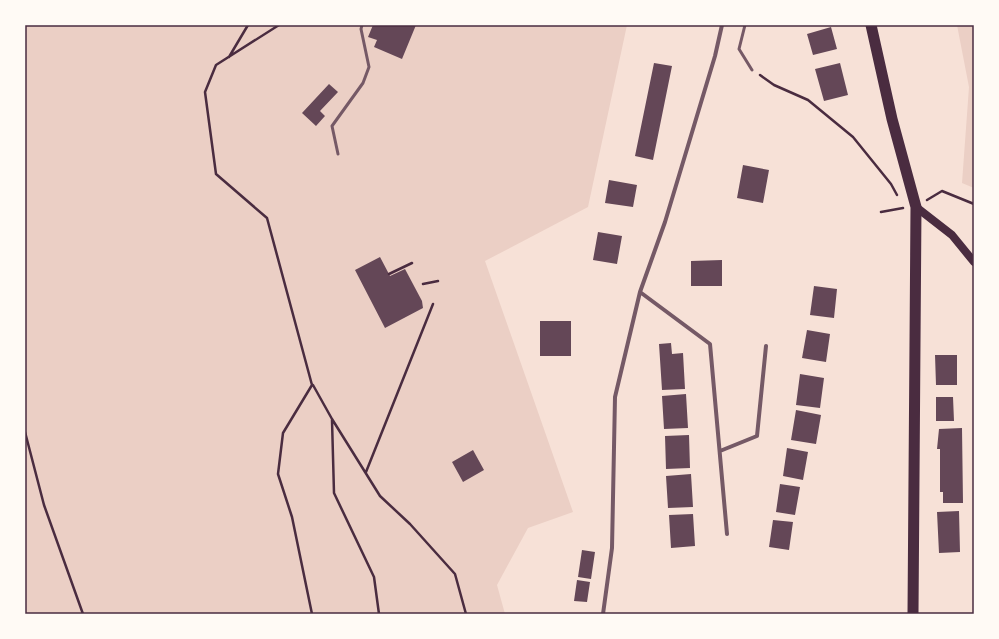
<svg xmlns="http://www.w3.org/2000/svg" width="999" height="639" viewBox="0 0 999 639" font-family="'Libre Baskerville',serif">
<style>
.green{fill:#ebcfc5}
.building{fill:#644757}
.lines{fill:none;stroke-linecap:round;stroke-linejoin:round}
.path{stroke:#4a2c40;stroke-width:2.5}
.service{stroke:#755966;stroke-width:3}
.minor{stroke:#755966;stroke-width:4}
.secondary{stroke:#4a2c40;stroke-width:8}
.trunk{stroke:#4a2c40;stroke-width:11}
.neatline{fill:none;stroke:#4a2c40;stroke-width:1.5}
</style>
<rect width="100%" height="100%" fill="#f7e1d7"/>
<!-- green -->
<path class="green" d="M25 25H627L588 207 485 261 573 512 528 528 497 585 505 614H25Z
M957 25H974V188L962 183 969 87Z"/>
<!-- building -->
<path class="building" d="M373 25H416L402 59 374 47 377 40 368 37Z
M831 27 837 49 813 55 807 34Z
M654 63 672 66 653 160 635 156Z
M840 63 848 95 824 101 815 69Z
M329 84 338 92 320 111 325 116 316 126 302 113Z
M743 165 769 170 763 203 737 198Z
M609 180 637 185 633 207 605 203Z
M598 232 622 236 617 264 593 260Z
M380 257 390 276 405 269 422 301 423 308 385 328 355 270Z
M722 260V286H691V261Z
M814 286 837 289 834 318 810 315Z
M540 321H571V356H540Z
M807 330 830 334 826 362 802 358Z
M671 343 672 354 683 353 685 389 662 390 659 344Z
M935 355H957V385H936Z
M800 374 824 378 820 408 796 405Z
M686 394 688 428 664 429 662 396Z
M936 397H953L954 421H936Z
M796 410 821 415 816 444 791 440Z
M962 428 963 503H943V492H940V449H937L939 429Z
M689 435 690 468 666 469 665 436Z
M787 448 808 452 803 480 783 476Z
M473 450 484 470 463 482 452 462Z
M691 474 693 507 668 508 666 476Z
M780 484 800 487 795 515 776 512Z
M959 511 960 552 939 553 937 512Z
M693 514 695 546 671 548 669 515Z
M773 520 793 522 789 550 769 547Z
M582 550 595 552 591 579 578 577Z
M577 580 590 582 587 602 574 601Z"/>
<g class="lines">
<!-- path -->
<path class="path" d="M279 25 216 65 205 92 216 174 267 218 312 385 283 433 278 474 292 517 312 614
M229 57 248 25
M760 75 774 85 808 100 853 137 891 184 897 195
M927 200 942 191 974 204
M881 212 903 208
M389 274 412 263
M423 284 438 281
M313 385 332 419 380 496 410 524 455 574 466 614
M332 420 334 493 374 577 379 614
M25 432 44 505 83 614
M366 472 433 304"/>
<!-- service -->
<path class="service" d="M745 25 739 49 752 70
M338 154 332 126 363 83 369 67 361 29 362 25"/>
<!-- minor -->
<path class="minor" d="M640 292 710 344 727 534
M720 451 757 436 766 346
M603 614 612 548 615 397 640 292 665 222 715 56 722 25"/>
<!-- secondary -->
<path class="secondary" d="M916 207 952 235 974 262"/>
<!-- trunk -->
<path class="trunk" d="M871 25 892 119 916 207 913 614"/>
</g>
<!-- border -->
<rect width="999" height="639" fill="none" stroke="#fffaf5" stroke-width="52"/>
<rect x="26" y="26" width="947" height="587" class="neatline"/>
</svg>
